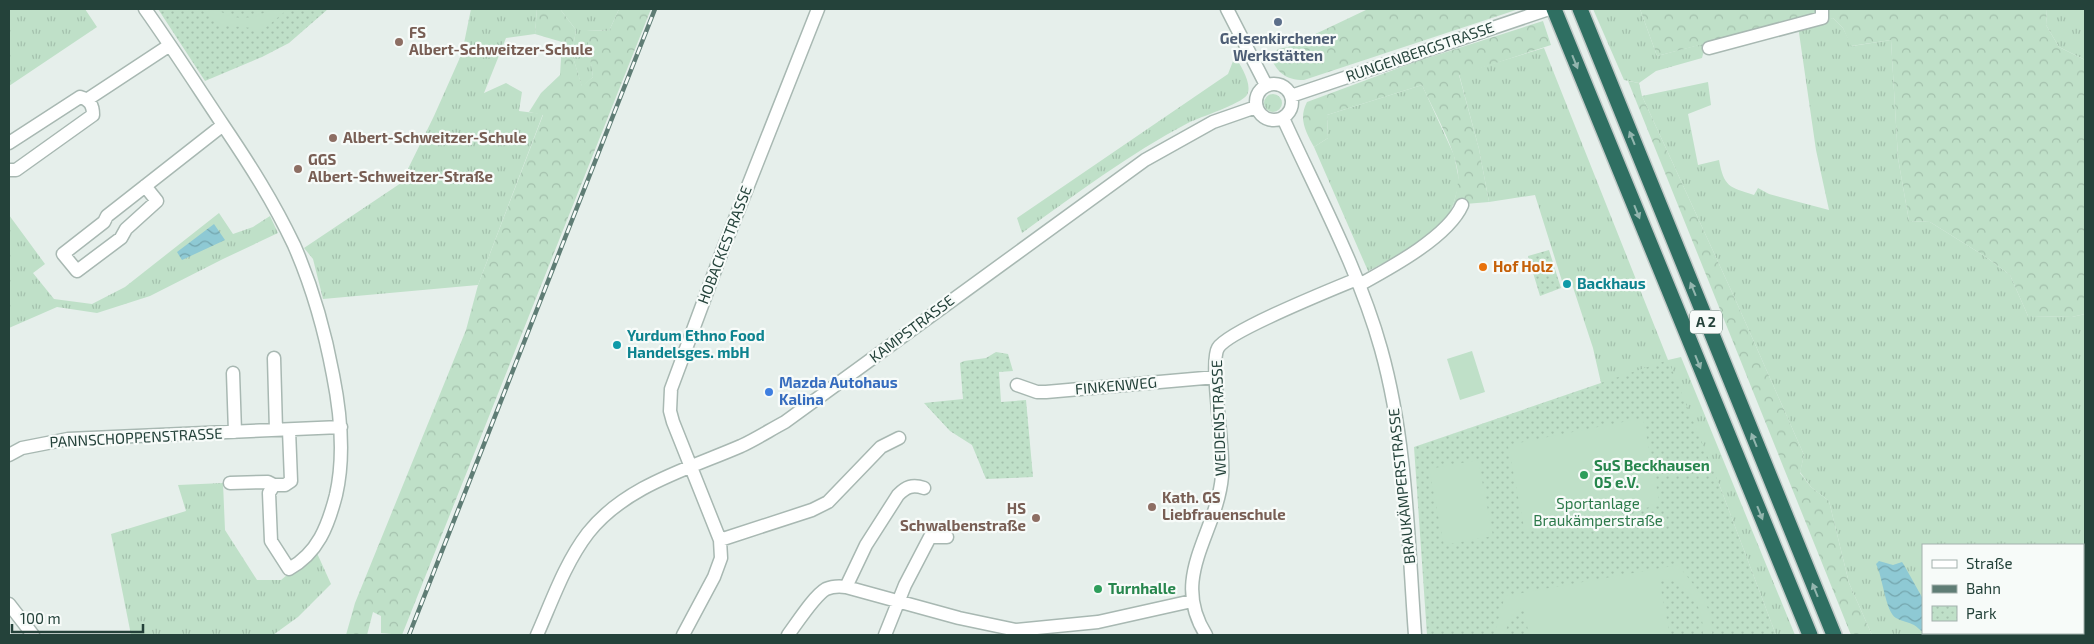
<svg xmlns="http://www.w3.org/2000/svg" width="2094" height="644" viewBox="0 0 2094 644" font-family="'Exo 2',sans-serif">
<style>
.grass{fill:url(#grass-tufts);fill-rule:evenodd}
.forest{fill:url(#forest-crowns)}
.park{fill:url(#park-dots)}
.garden{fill:#bfe0c8}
.water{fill:url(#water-waves)}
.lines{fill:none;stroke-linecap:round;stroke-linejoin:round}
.minor-casing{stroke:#a8b8b2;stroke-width:15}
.highway-casing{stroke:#c2cac8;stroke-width:18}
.minor{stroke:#fff;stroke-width:12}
.highway{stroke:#2f6f62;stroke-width:15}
.rail-casing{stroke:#5f7d75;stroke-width:4.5}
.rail{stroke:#f7fbf9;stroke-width:2.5;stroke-dasharray:8;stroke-linecap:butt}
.oneway{fill:#93b5ae}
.service-dot{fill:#5c6f8a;stroke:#f7fbf9;stroke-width:2}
.education-dot{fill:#8d6e63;stroke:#f7fbf9;stroke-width:2}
.food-dot{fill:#e8710a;stroke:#f7fbf9;stroke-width:2}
.culture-dot{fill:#0f9aa8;stroke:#f7fbf9;stroke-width:2}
.shop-dot{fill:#3f7fe0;stroke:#f7fbf9;stroke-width:2}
.leisure-dot{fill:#2e9e5b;stroke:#f7fbf9;stroke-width:2}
.labels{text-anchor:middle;stroke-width:4.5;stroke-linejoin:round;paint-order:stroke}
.shield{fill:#f7fbf9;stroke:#637a73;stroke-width:1}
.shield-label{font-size:14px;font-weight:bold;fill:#24423a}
.education-label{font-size:15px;font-weight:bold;fill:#785e54;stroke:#f7fbf9;text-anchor:start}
.service-label{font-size:15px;font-weight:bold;fill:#4e5e75;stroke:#f7fbf9}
.street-label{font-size:15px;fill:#24423a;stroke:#f7fbf9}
.food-label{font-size:15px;font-weight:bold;fill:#c56008;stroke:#f7fbf9;text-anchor:start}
.culture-label{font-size:15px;font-weight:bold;fill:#0d838f;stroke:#f7fbf9;text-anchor:start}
.shop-label{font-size:15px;font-weight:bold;fill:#366cbe;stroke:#f7fbf9;text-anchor:start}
.leisure-label{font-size:15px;font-weight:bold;fill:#27864d;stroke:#f7fbf9;text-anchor:start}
.park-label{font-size:15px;fill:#2d7a4b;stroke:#f7fbf9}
</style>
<defs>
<pattern id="grass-tufts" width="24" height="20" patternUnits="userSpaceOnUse" patternTransform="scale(1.25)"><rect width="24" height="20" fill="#bfe0c8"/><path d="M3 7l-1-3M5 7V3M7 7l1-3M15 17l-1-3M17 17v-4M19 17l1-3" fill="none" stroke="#a4c1ad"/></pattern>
<pattern id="forest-crowns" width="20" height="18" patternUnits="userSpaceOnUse" patternTransform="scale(1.25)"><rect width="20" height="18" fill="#bfe0c8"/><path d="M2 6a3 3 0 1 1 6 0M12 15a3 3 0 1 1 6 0" fill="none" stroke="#a4c1ad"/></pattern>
<pattern id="park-dots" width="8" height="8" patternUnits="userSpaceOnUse" patternTransform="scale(1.25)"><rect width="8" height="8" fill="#bfe0c8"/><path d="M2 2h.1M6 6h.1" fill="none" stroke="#a4c1ad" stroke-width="1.8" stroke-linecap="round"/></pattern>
<pattern id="water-waves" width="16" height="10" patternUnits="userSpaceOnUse" patternTransform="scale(1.25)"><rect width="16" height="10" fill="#8ec9d4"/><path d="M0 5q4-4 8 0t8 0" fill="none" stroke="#74a5ad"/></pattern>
</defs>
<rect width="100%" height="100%" fill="#e6efeb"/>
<!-- grass -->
<path class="grass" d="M9 9H85L97 27 9 86Z
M471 9H537L535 34 506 38 484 93 506 83 522 92 519 111 543 114 478 285 323 299 313 259 304 248 401 183 434 116 462 53Z
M560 9H619L609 31 587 30 593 77 582 87 572 54 576 30Z
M1593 9H1640L1657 56 1706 43 1702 58 1656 71 1639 83 1624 80Z
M2047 9H2085V60L2059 47 2046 25Z
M1833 18 1843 28 1852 46 1891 40 1898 158 1909 221 1930 222 1986 257 2010 275 2028 316 2072 317 2085 314V635H1872L1849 583 1829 501 1811 487 1800 472 1804 455 1736 301 1642 96 1708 82 1711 105 1688 114 1698 165 1719 160C1724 187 1729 187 1754 195L1758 188 1769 194 1829 210 1816 150 1798 26ZM1923 545H2083V633H1923Z
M1544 48 1668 360 1681 357 1795 635H1776L1719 484 1601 383 1593 348 1570 278 1562 281 1535 195 1489 202 1479 149 1459 74Z
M1235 56C1240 65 1253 84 1247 95 1241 104 1200 117 1188 123 1129 154 1076 194 1022 233L1017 218 1228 74Z
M1422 85 1454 155 1458 175V188L1453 205 1449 216 1441 228 1395 257 1368 271 1314 147 1328 138 1327 115Z
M1264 103a9 9 0 1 1 18 0a9 9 0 1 1-18 0Z
M219 213 233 234 253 227 270 216 278 233 223 259 150 296 97 313 57 307 9 328V215L45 264 33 273 54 299 92 304 125 287Z
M223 483 225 530 257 580H281L316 551 331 584 298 617 273 635H131L111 534 186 511 178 485Z"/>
<!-- forest -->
<path class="forest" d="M537 9H560L576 30 572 54 582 86 593 77 586 30 609 31 619 9H651L402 635 381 633V616L373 612 367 635H346L355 603 466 330 478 285 543 115 529 112 541 93 560 75 562 42 535 34Z
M1368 9H1519L1304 80C1285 80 1277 72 1270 56L1278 49 1288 47Z
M1640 9H1819L1820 14 1657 56Z
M1822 9H2047L2046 25 2059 47 2085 60V314L2072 317 2028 316 2010 275 1986 257 1930 222 1909 221 1898 158 1891 40 1851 46 1843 28 1833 18 1828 20 1823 18Z
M1543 21 1551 45 1459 75 1479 149 1489 202 1453 205C1456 195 1459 184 1458 173 1454 145 1434 112 1422 85L1327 115 1328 138 1314 147C1306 132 1298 119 1307 102L1415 62Z
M1628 81 1639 83 1642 96 1736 301 1804 455 1800 473 1811 487 1829 501 1849 583 1872 635H1851Z"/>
<!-- park -->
<path class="park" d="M158 9H328L289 43 262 57 205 81Z
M1549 250 1561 288 1540 296 1528 256Z
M996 352 1008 354 1013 371 999 372 1001 402 1026 400 1033 477 986 479 972 445 950 431 924 403 963 399 960 363 964 361 986 358Z
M1668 360 1719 484 1776 635H1427L1414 447Z"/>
<!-- garden -->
<path class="garden" d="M200 9H215L232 17 242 18 254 17 273 9H288L258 34 252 28 222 25Z
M1472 351 1485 392 1460 400 1447 359Z
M1643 418 1660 505 1525 532 1508 445Z
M1478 460 1493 536 1444 545 1429 469Z
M1678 565C1695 587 1714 605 1712 635H1703C1705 610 1688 576 1659 580L1670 635H1529L1523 606 1509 619 1505 635H1494L1505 596Z"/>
<!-- water -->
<path class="water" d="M214 224 225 240 182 260 177 252Z
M1879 561 1893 565 1902 562 1904 565 1923 599V632C1919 630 1918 627 1914 625 1908 622 1901 621 1896 618 1885 611 1883 577 1876 564Z"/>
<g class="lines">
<defs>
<path id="minor" d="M145 9C172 47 197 86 223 125 250 165 273 201 294 245 312 286 325 332 333 375 341 415 345 456 336 495 328 526 318 553 289 569L271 541 269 493 274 485H285L291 481 289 430
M1227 9 1266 85
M1709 48 1818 19 1822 18V9
M1256 102a18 18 0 1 1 36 0a18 18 0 1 1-36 0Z
M1291 96 1549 9
M88 99 170 45
M1283 118C1317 193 1359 270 1381 349 1407 442 1408 540 1415 635
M9 143 80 97C90 100 93 105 93 115L16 170H9
M145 186 157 201 126 229 121 238 77 271 63 254 104 222 107 216 223 125
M1359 285C1390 268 1448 237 1462 205
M274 358 276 430
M233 373 235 432
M1017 385 1037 392H1046L1216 377
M9 455 22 448 68 439 341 427
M230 483 268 482 274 485
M720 540 812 510 828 502 881 447 899 438
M846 587 866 545 898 495C906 487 912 484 924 488
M9 604 33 635
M537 635C552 601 565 563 588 533 625 486 688 469 741 446 756 439 770 430 785 422L1145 160 1213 122 1256 107
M683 635 714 577 721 558 720 540 673 422 670 411 671 389 723 249 818 9
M788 635C797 623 814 596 826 589 833 586 839 586 846 587L959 618 1016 630 1098 622 1192 601
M885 635 905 585 930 537H947
M1206 635C1169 576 1217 534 1222 476 1225 450 1209 363 1218 348 1228 331 1333 289 1357 279"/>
<path id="highway" d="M1554 9 1810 635
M1580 9 1834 635"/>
</defs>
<!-- minor casing -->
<use href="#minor" class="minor-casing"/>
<!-- highway casing -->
<use href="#highway" class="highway-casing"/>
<!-- minor -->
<use href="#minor" class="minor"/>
<!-- highway -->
<use href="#highway" class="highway"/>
<defs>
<path id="rail" d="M409 635 655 9"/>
</defs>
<!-- rail casing -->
<use href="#rail" class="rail-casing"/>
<!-- rail -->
<use href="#rail" class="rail"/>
</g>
<!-- one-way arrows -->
<defs><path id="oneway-solid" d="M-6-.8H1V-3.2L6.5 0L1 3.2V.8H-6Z" transform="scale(1.25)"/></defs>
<g class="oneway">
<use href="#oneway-solid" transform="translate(1575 62) rotate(68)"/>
<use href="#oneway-solid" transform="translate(1632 138) rotate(-112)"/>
<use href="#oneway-solid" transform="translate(1637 212) rotate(68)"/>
<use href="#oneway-solid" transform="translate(1693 289) rotate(-112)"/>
<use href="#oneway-solid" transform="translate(1698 362) rotate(68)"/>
<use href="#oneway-solid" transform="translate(1754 440) rotate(-112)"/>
<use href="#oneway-solid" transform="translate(1760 513) rotate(68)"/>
<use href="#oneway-solid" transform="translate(1815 590) rotate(-112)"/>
</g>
<!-- markers -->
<circle class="service-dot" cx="1278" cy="22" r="5"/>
<g class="education-dot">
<circle cx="399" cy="42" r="5"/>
<circle cx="333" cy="138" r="5"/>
<circle cx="298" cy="169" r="5"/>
<circle cx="1152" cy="507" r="5"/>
<circle cx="1036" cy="518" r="5"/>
</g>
<circle class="food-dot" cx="1483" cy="267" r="5"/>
<g class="culture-dot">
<circle cx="1567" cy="284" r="5"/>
<circle cx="617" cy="345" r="5"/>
</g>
<circle class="shop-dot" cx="769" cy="392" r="5"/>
<g class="leisure-dot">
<circle cx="1584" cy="475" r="5"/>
<circle cx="1098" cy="589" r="5"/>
</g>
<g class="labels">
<!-- shield labels -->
<rect class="shield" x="1690" y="310.5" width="32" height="23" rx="4"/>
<g class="shield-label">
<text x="1706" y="327">A 2</text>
</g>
<!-- education labels -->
<g class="education-label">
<text x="409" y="38">FS<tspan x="409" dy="17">Albert-Schweitzer-Schule</tspan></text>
<text x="343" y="143">Albert-Schweitzer-Schule</text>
<text x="308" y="165">GGS<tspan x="308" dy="17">Albert-Schweitzer-Straße</tspan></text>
<text x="1162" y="503">Kath. GS<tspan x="1162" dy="17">Liebfrauenschule</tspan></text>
<text x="1026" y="514" text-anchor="end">HS<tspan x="1026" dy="17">Schwalbenstraße</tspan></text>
</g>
<!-- service labels -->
<g class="service-label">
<text x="1278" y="44">Gelsenkirchener<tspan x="1278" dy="17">Werkstätten</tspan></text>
</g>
<!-- street labels -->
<g class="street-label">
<text transform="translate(1420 52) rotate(-19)" y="5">RUNGENBERGSTRASSE</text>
<text transform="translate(725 245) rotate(-69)" y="5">HOBACKESTRASSE</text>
<text transform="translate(912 329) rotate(-37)" y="5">KAMPSTRASSE</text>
<text transform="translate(1116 386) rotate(-5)" y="5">FINKENWEG</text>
<text transform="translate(1219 418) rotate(-92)" y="5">WEIDENSTRASSE</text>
<text transform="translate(136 438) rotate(-3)" y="5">PANNSCHOPPENSTRASSE</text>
<text transform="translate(1402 486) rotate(-96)" y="5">BRAUKÄMPERSTRASSE</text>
</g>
<!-- food labels -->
<g class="food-label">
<text x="1493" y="272">Hof Holz</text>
</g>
<!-- culture labels -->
<g class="culture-label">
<text x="1577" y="289">Backhaus</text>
<text x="627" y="341">Yurdum Ethno Food<tspan x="627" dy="17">Handelsges. mbH</tspan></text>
</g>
<!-- shop labels -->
<g class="shop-label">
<text x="779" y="388">Mazda Autohaus<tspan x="779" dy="17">Kalina</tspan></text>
</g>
<!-- leisure labels -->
<g class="leisure-label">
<text x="1594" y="471">SuS Beckhausen<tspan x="1594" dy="17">05 e.V.</tspan></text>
<text x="1108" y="594">Turnhalle</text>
</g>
<!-- park labels -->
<g class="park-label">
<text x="1598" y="509">Sportanlage<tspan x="1598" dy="17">Braukämperstraße</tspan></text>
</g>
</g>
<!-- border -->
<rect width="2094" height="644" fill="none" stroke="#24423a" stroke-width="20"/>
<!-- legend -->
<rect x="1922" y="544" width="162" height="90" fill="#f7fbf9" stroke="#a3b1ad"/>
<rect x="1932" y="560" width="25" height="8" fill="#ffffff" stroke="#a3b1ad"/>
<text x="1966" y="569" font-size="15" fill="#24423a">Straße</text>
<rect x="1932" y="585" width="25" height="8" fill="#5f7d75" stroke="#a3b1ad"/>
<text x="1966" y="594" font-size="15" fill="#24423a">Bahn</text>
<rect x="1932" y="606" width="25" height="15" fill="url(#park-dots)" stroke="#a3b1ad"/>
<text x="1966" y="619" font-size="15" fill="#24423a">Park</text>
<!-- scale -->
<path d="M12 624v8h131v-8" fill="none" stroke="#24423a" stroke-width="2.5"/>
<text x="20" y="624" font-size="15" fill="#24423a" stroke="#f7fbf9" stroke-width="4" paint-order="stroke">100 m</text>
</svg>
